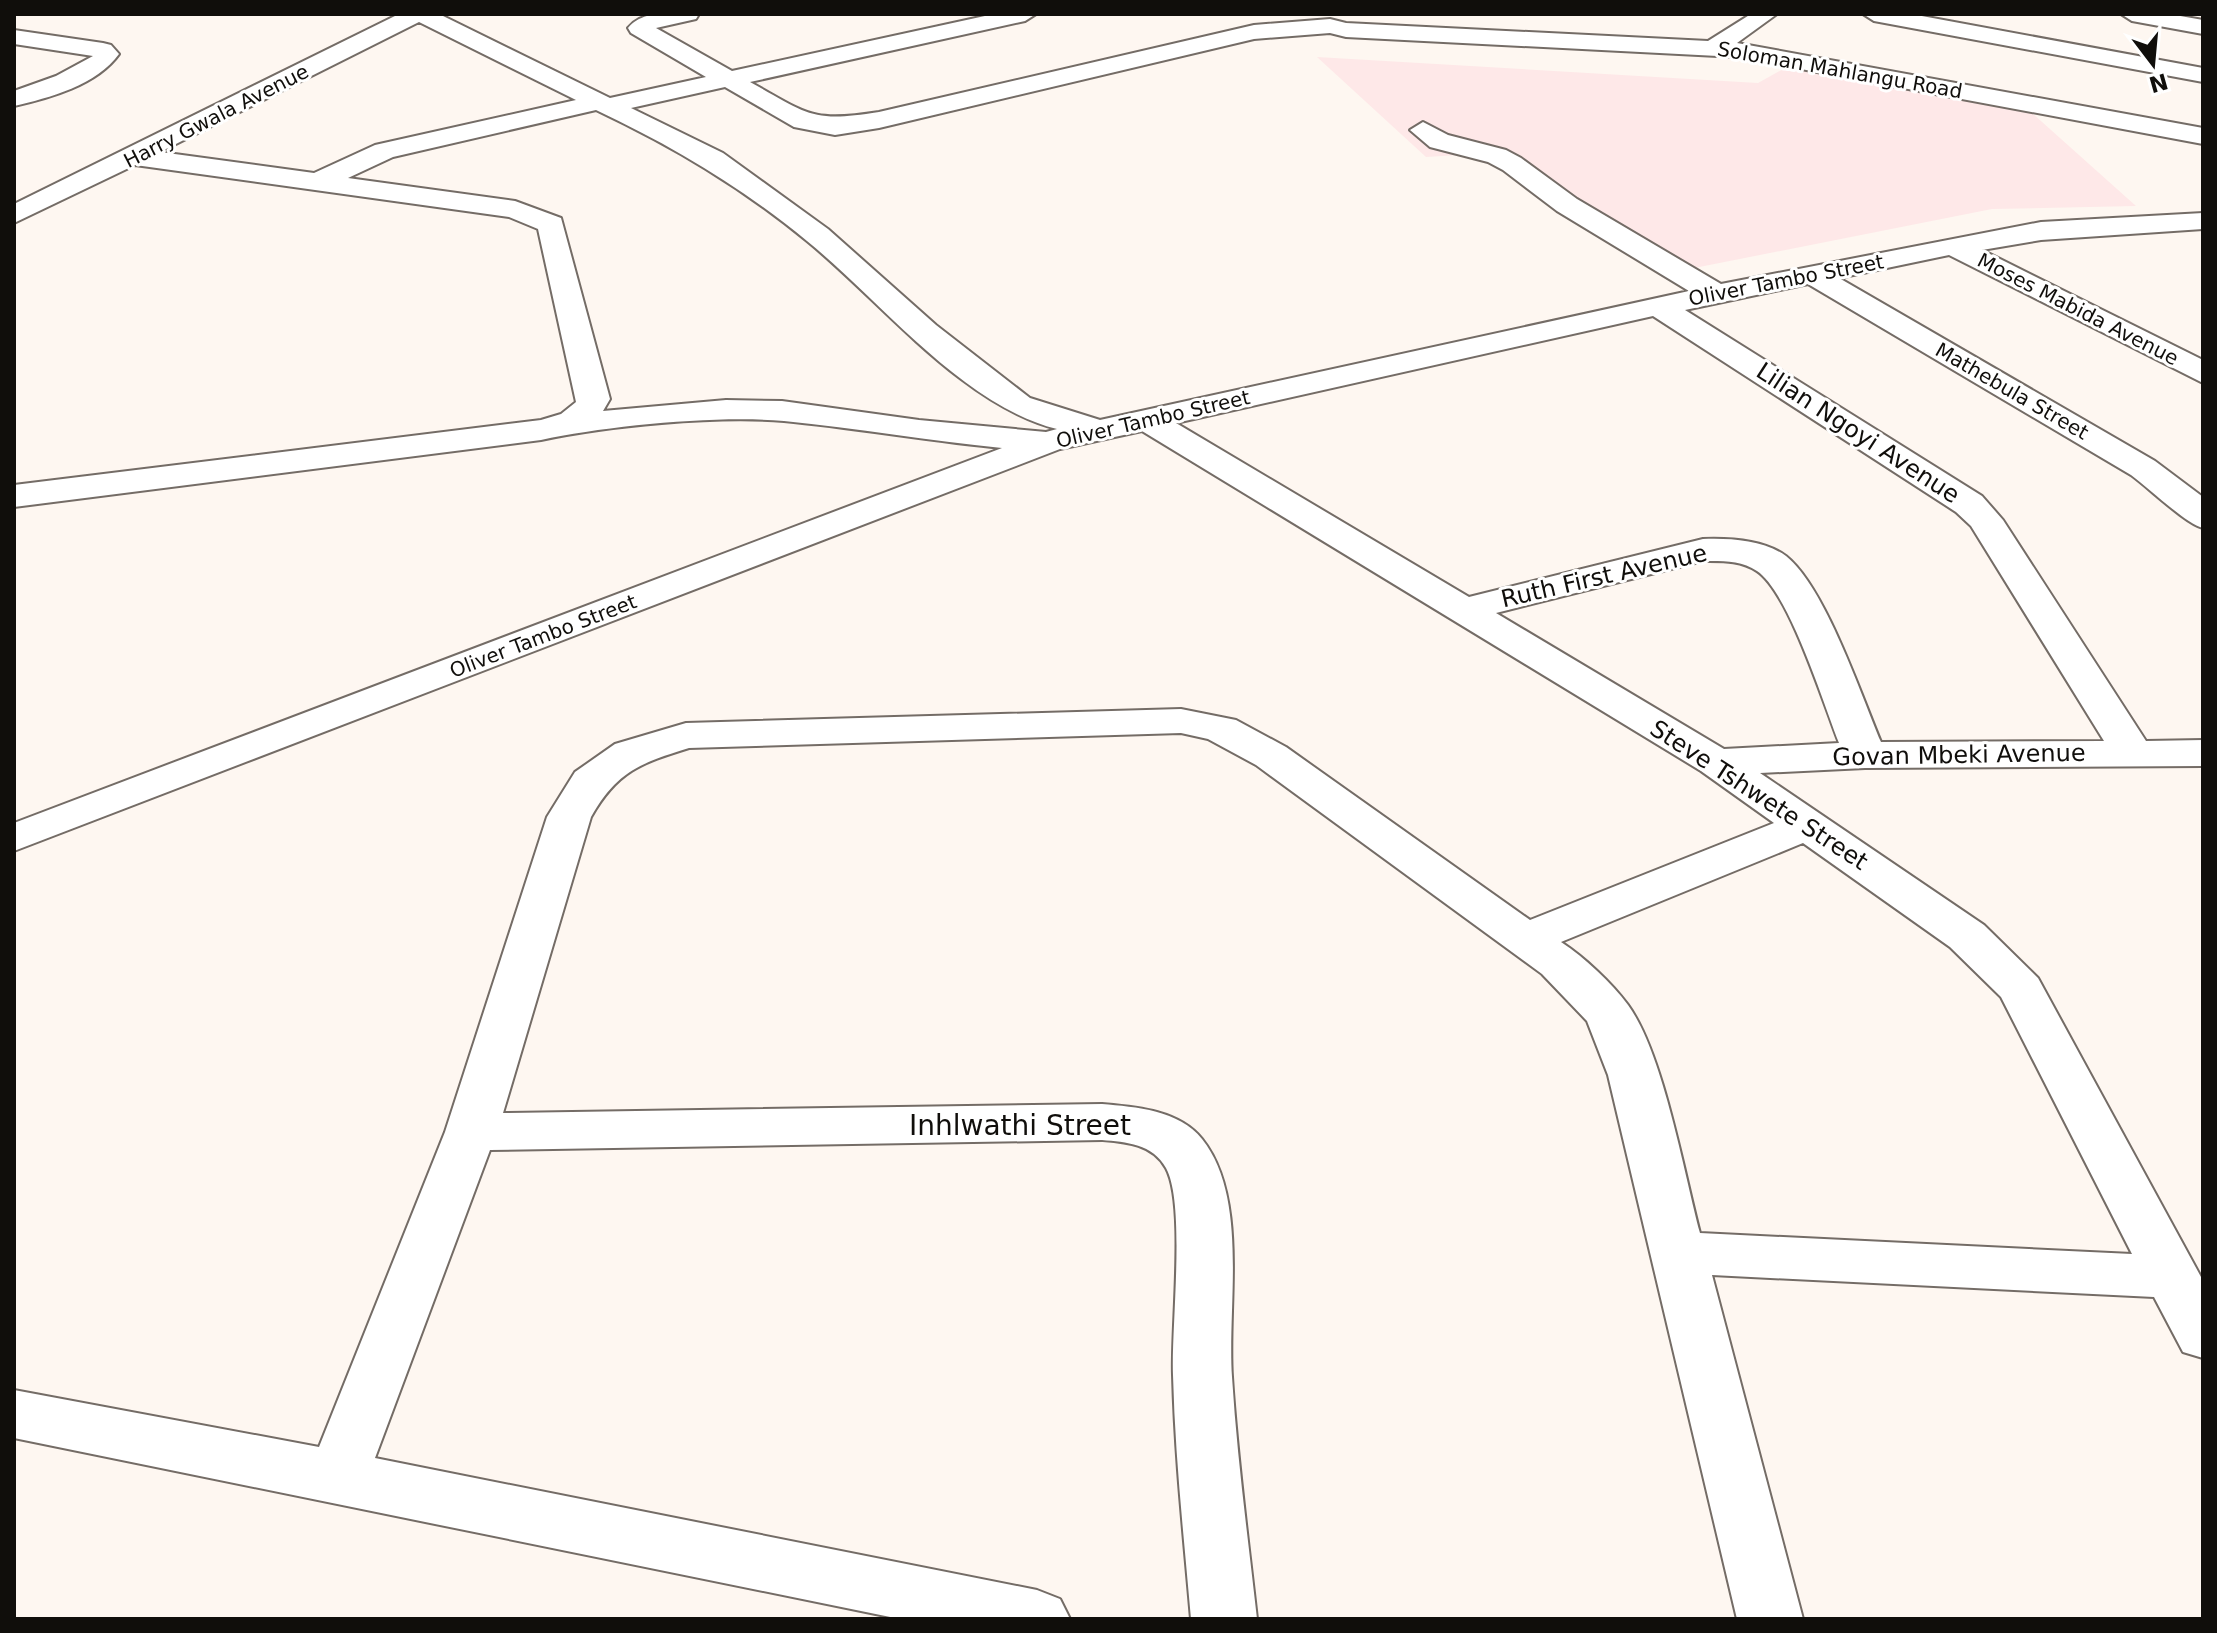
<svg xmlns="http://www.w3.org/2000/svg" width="2217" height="1633" viewBox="0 0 2217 1633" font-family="'DejaVu Sans',sans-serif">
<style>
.education{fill:#fee8e8}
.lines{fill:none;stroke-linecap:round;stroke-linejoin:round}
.minor-casing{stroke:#746c66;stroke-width:4}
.minor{fill:#fff;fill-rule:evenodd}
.labels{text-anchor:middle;stroke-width:6;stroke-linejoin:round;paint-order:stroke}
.far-street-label{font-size:20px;fill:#100e0b;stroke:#fff}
.street-label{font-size:24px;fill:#100e0b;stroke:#fff}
.near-street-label{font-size:28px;fill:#100e0b;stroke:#fff}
</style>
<rect width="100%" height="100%" fill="#fef7f1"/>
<!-- education -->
<path class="education" d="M1317 57 1758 83 1787 67 2032 113 2136 206 1992 209 1669 273 1492 160 1459 155 1426 157Z"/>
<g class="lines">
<defs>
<path id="minor" d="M399 14H439L610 98 706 77 631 33 628 28C644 8 676 14 699 14L696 19 656 28 732 71 994 14H1036L1025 21 750 82C808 114 811 123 879 112L1254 25 1330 19 1346 23 1708 41 1751 14H1777L1737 43 2203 128V144L1737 57 1346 37 1330 33 1254 39 879 128 835 135 794 127 725 87 631 108 723 153 828 229 936 325 1030 398 1100 420 1689 291 1557 211 1503 170 1488 162 1430 147 1410 130 1423 122 1448 135 1506 150 1521 158 1577 199 1721 284 2041 222 2203 213V229L2041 240 1982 250 2203 360V383L1949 255 1839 278 2155 461 2203 497V528C2186 524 2149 488 2131 475L1808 284 1685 310 1982 496 2003 520 2146 741 2203 740V766L1865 768 1760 773 1984 925 2038 978 2201 1277 2203 1358 2183 1352 2154 1297 1712 1275 1803 1619H1737L1608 1075 1587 1021 1542 974 1256 765 1208 739 1181 733 689 748C641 763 617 771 591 817L503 1113 1102 1104C1136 1107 1179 1110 1202 1139 1249 1198 1227 1305 1232 1377 1237 1458 1248 1538 1257 1619H1191C1184 1538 1175 1456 1173 1375 1171 1328 1186 1204 1166 1168 1153 1144 1126 1142 1102 1140L490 1150 375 1458 1037 1590 1060 1599 1070 1619H900L14 1438V1390L319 1447 445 1132 547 817 575 772 615 744 686 723 1181 709 1236 720 1286 747 1530 920 1774 823 1701 771 1142 431 1060 449 14 851V823L1002 448C929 441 857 428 784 421 716 415 607 426 541 440L14 507V485L541 420 561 414 576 402 538 229 509 217 135 165 14 223V204ZM419 22 576 100 375 145 314 173 160 152ZM596 110C674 147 740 186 807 241 882 302 962 405 1057 429L1046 432 919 420 782 401 726 400 603 411 610 399 561 218 515 201 348 178 393 157ZM1653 316 1956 512 1971 526 2104 741 1881 742C1861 695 1825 587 1786 556 1764 540 1730 538 1703 539L1469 597 1176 423ZM1703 561C1722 561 1741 560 1757 571 1789 592 1824 705 1839 743L1724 749 1496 613ZM1803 843 1950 947 2001 997 2132 1254 1700 1233C1684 1173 1663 1053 1628 1005 1611 982 1585 958 1561 942Z
M1863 14H1911L2203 68V82L1874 21Z
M2121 14H2169L2203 20V34L2132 21Z
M14 30 103 43 111 45 119 54C97 85 49 98 14 106V91L56 76 93 56 14 44Z"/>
</defs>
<!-- minor casing -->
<use href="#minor" class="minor-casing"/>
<!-- minor -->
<use href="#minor" class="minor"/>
</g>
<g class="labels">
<!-- far-street labels -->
<g class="far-street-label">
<text transform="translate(1840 70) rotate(10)" y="7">Soloman Mahlangu Road</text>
<text transform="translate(216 116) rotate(-27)" y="7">Harry Gwala Avenue</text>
<text transform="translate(1786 280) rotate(-11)" y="7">Oliver Tambo Street</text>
<text transform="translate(2078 309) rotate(27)" y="7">Moses Mabida Avenue</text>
<text transform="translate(2012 391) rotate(30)" y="7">Mathebula Street</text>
<text transform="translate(1153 419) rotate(-13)" y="7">Oliver Tambo Street</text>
<text transform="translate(543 636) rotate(-21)" y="7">Oliver Tambo Street</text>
</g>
<!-- street labels -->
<g class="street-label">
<text transform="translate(1858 433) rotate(33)" y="8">Lilian Ngoyi Avenue</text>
<text transform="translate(1604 576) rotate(-13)" y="8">Ruth First Avenue</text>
<text transform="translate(1959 755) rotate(-1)" y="8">Govan Mbeki Avenue</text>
<text transform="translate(1759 795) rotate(33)" y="8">Steve Tshwete Street</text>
</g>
<!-- near-street labels -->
<g class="near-street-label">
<text x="1020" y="1135">Inhlwathi Street</text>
</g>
</g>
<!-- border -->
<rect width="2217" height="1633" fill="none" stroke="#100e0b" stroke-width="32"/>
<!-- north arrow -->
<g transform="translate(2153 64) rotate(164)" stroke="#ffffff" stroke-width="6" paint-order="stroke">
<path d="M0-6L14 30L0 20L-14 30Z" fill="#100e0b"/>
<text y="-12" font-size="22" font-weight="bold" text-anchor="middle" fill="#100e0b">N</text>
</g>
</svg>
